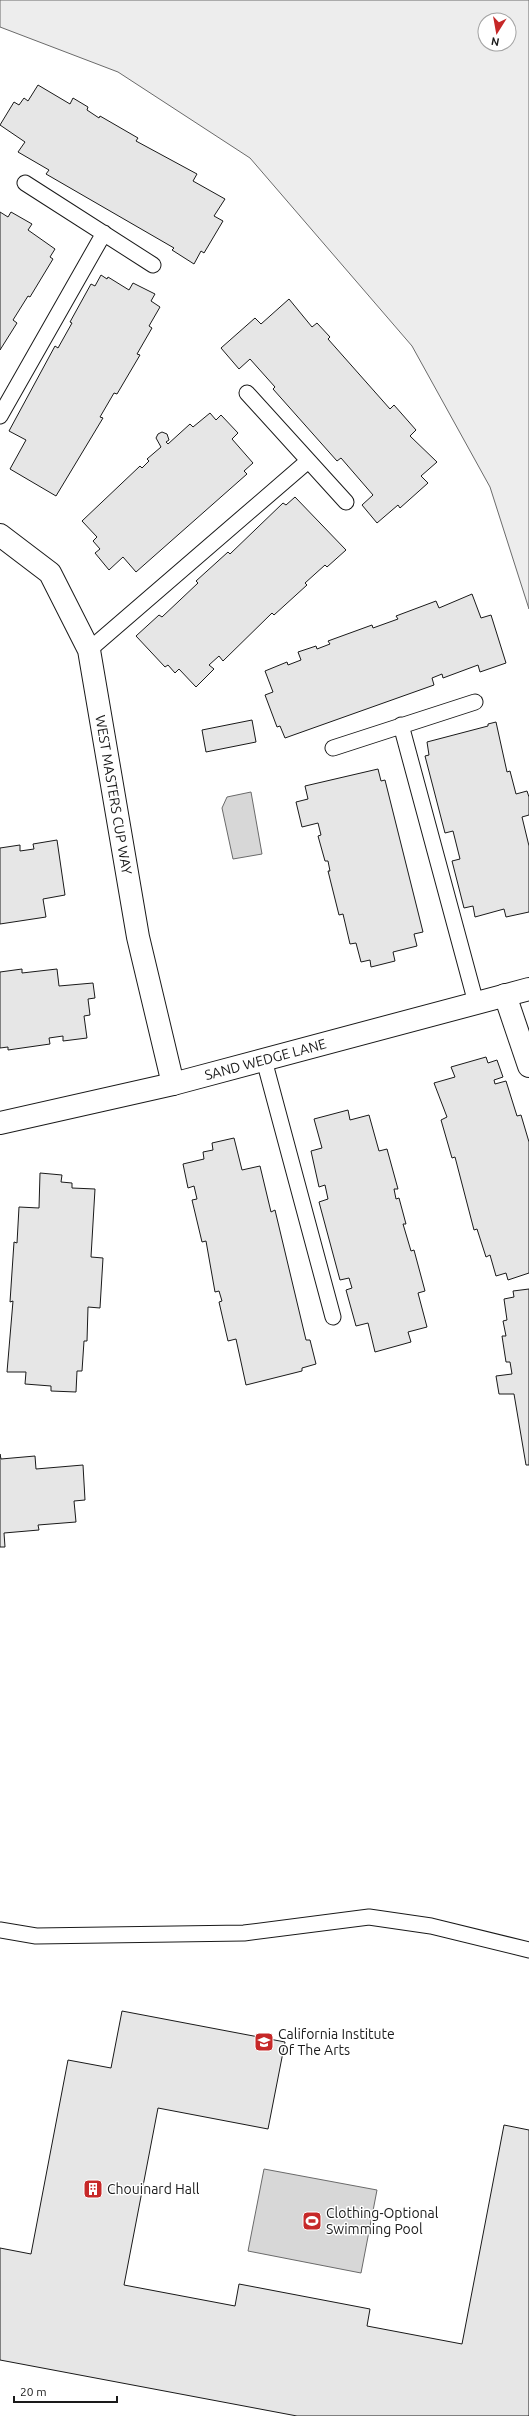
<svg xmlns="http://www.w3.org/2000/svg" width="529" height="2416" viewBox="0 0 529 2416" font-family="Ubuntu,sans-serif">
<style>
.built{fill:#ededed;stroke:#6a6a6a;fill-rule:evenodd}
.water{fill:#d7d7d7;stroke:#6a6a6a}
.building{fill:#e6e6e6;stroke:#1a1a1a}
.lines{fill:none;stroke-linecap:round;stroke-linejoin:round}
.service-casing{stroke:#1a1a1a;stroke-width:17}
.minor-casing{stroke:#1a1a1a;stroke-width:24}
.service{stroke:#fff;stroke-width:15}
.minor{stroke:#fff;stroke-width:22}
.labels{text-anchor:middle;stroke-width:3;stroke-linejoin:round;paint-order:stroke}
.street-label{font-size:14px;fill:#1a1a1a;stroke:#fff}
.poi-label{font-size:14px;fill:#1a1a1a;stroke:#fff;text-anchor:start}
</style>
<rect width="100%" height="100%" fill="#fff"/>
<!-- built -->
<path class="built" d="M0 0H529V609L490 487 412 346 250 158 118 72 0 27ZM485 20H509V44H485Z"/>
<!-- water -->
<path class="water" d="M251 792 262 854 233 859 222 808 227 797Z
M264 2169 377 2190 361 2273 248 2251Z"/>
<!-- building -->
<path class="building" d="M38 85 70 104 73 98 88 107 87 110 99 118 100 116 138 138 136 141 197 174 193 181 225 199 214 216 223 221 204 253 201 251 194 264 172 250 174 248 46 174 49 170 18 152 25 142 0 125 14 102 19 105 24 98 28 101Z
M0 212 8 217 11 212 32 224 28 230 55 249 50 257 53 259 30 297 28 296 13 320 17 323 0 350Z
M101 275 107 279 108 277 129 290 133 283 155 294 151 301 160 307 149 326 152 328 137 354 140 355 117 394 114 393 100 417 103 418 56 496 10 469 26 440 9 431 55 346 58 348 72 323 70 322 91 284 95 286Z
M289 299 312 327 317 323 330 337 328 339 390 409 394 405 416 430 410 436 437 462 421 476 428 483 400 508 398 505 377 523 362 505 373 495 341 458 337 461 273 389 275 387 250 359 239 369 221 348 255 318 261 324Z
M210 413 216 420 221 415 238 433 232 439 253 463 244 471 247 474 136 572 123 557 109 570 95 553 100 549 93 541 97 537 82 521 140 466 142 468 149 461 147 459 161 447 156 438 158 434 162 432 167 434 169 440 166 442 168 444 190 424 193 427Z
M295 497 346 550 327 567 325 565 305 583 307 585 274 615 272 613 223 661 219 656 209 665 214 669 196 687 179 669 175 673 168 665 165 667 136 636 159 615 162 617 198 583 196 581 228 552 230 554 283 503 286 505Z
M472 594 481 618 491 615 506 663 480 672 478 665 443 678 442 674 432 678 434 685 285 738 280 726 277 727 265 695 273 692 265 671 287 662 288 665 301 660 298 652 316 646 317 649 330 644 328 641 372 625 373 628 398 619 396 616 436 601 439 608Z
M252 720 256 742 206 752 202 730Z
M496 722 507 772 510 771 516 794 527 791 529 797V815L522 817 529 846V912L506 917 504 909 475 917 473 906 464 908 452 861 460 859 453 831 445 833 425 756 429 755 427 742 488 726V724Z
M378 769 381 781 385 780 423 932 414 934 417 946 393 952 395 961 371 967 370 960 361 962 356 943 350 944 343 914 339 915 328 871H330L328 861H325L318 836 321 835 318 823 302 827 296 802 308 799 305 786Z
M57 840 65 895 43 899 46 917 0 924V848L20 845V851L34 849 33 844Z
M22 969V973L57 969 59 986 93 983 95 998 88 999 90 1015 84 1016 87 1038 63 1041V1036L49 1038 50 1044 8 1050V1047L0 1048V972Z
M486 1057 488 1063 497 1060 503 1077 494 1080 495 1084 506 1081 517 1116 521 1115 529 1142V1273L508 1280 506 1273 496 1276 490 1255 486 1257 477 1229 474 1230 455 1157 452 1158 441 1120 447 1117 434 1083 455 1077 451 1067Z
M348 1110 350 1120 369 1115 379 1151 387 1149 398 1189H394L396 1199 399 1198 406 1224H403L411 1251 414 1250 425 1291 418 1293 427 1327 408 1332 411 1342 375 1352 368 1323 356 1326 346 1290 352 1288 349 1278 340 1280 319 1202 328 1199 325 1185 319 1187 311 1151 322 1148 314 1119Z
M234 1138 242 1170 260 1166 271 1212 275 1210 306 1340H310L316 1364 302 1368V1371L246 1385 236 1339 228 1341 219 1302 222 1301 219 1291 215 1292 206 1241 202 1242 192 1200 197 1199 194 1186 188 1188 183 1164 204 1159 203 1152 213 1150 212 1143Z
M40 1173 62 1175 61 1182 72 1183V1188L95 1189 91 1257 103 1258 100 1308 88 1307 87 1341H84L82 1371H77L76 1392 51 1391V1386L25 1384 26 1372H7L13 1301 10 1302 14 1242 17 1243 19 1207 39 1208Z
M529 1289V1465H526L514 1394H499L496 1376 512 1374 510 1362H506L502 1336H506L503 1321 507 1320 504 1299 514 1297 513 1291Z
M0 1454 1 1459 35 1456 36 1469 83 1465 85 1500 74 1501 76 1522 38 1525 39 1530 4 1533 5 1547H0Z
M122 2011 285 2042 268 2129 158 2108 124 2285 235 2306 239 2284 370 2309 367 2326 462 2344 504 2125 529 2130V2416H297L0 2360V2248L31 2254 68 2060 111 2068Z"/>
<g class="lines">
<defs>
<path id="service" d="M25 183 153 265
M247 393 346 502
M0 416 104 233
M89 650 308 461
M401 725 476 1003
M333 748 475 702
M264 1060 333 1317
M0 1930 36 1936 244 1933 369 1917 431 1926 529 1950"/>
<g id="minor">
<path id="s1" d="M0 535 50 573 89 650 138 937 173 1084"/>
<path d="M505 995 529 1066"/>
<path id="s2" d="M0 1123 173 1084 529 989"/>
</g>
</defs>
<!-- service casing -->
<use href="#service" class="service-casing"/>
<!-- minor casing -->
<use href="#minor" class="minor-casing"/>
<!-- service -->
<use href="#service" class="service"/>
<!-- minor -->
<use href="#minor" class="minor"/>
</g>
<!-- icons -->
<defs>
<symbol id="university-square" viewBox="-11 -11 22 22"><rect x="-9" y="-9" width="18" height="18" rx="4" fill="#c62828" stroke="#fff"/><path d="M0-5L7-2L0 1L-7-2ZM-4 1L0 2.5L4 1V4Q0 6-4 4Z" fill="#fff"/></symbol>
<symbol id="building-square" viewBox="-11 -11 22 22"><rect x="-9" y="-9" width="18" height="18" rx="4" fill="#c62828" stroke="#fff"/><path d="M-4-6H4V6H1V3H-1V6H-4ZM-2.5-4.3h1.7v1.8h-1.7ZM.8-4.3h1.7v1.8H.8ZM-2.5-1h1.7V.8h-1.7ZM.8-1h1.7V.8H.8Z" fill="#fff"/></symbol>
<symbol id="stadium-square" viewBox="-11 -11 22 22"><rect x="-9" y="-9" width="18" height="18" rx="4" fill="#c62828" stroke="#fff"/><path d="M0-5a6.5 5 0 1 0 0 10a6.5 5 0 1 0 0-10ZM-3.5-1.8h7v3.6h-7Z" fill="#fff"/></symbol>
</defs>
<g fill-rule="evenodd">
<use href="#university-square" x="253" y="2031" width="22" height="22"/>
<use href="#building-square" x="82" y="2178" width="22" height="22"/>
<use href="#stadium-square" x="301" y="2210" width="22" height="22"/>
</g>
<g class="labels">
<!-- street labels -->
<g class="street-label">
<text dy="5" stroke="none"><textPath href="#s1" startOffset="296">WEST MASTERS CUP WAY</textPath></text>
<text dy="5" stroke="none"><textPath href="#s2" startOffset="273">SAND WEDGE LANE</textPath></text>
</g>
<!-- poi labels -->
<g class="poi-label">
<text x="278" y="2039">California Institute<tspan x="278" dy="16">Of The Arts</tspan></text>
<text x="107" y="2194">Chouinard Hall</text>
<text x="326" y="2218">Clothing-Optional<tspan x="326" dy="16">Swimming Pool</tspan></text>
</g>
</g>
<!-- north arrow -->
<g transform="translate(497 32) rotate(191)"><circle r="19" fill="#ffffff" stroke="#a3a3a3"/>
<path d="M0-3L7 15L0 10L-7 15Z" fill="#c62828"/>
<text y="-6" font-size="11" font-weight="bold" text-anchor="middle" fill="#1a1a1a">N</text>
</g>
<!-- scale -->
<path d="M14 2396v6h103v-6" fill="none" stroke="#1a1a1a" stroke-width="2"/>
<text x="20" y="2396" font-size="12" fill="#1a1a1a" stroke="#ffffff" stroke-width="3" paint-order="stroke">20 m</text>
</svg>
